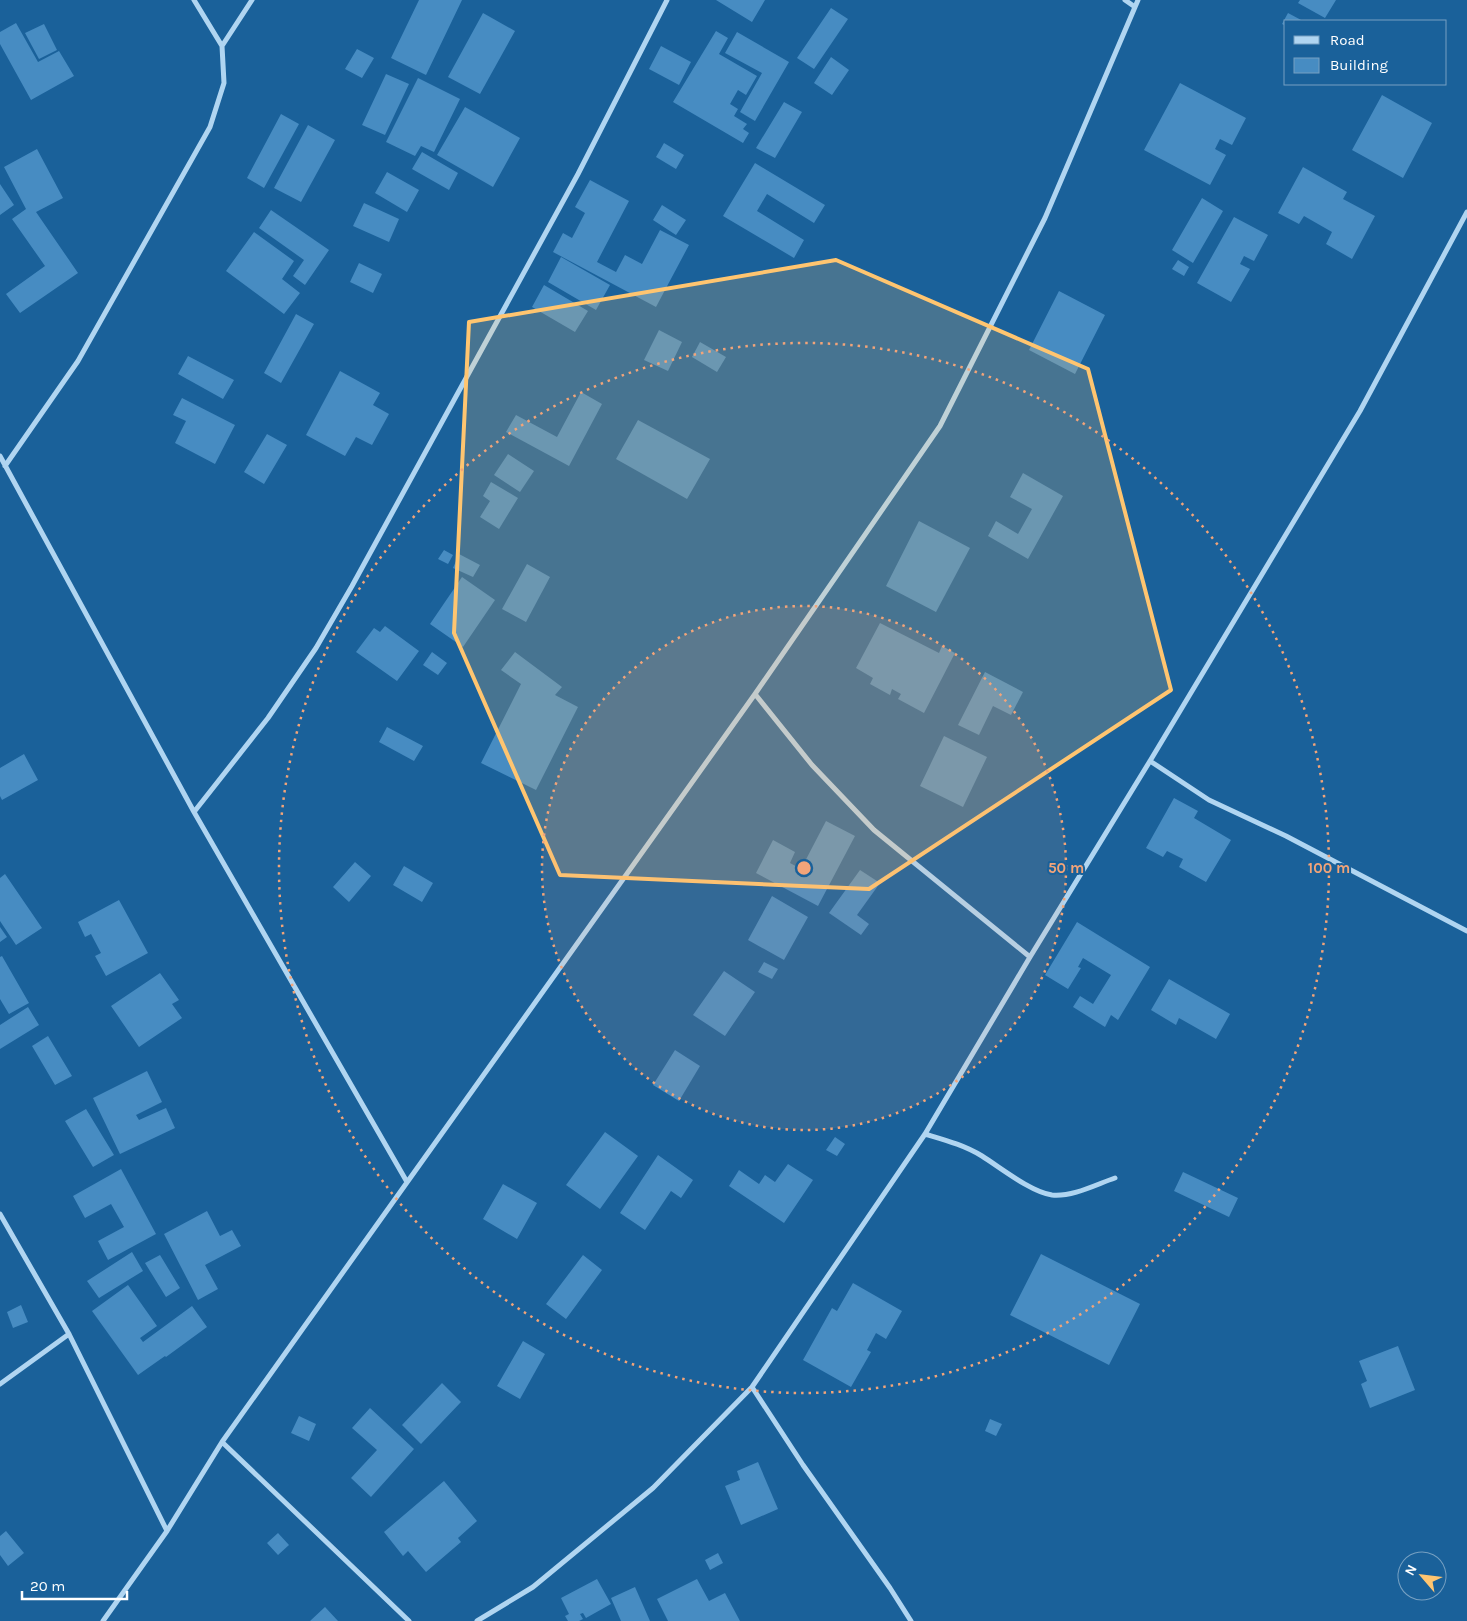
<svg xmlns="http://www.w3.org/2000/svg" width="1467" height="1621" viewBox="0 0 1467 1621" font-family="Karla,sans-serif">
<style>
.building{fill:#478cc2}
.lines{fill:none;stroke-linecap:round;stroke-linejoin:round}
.minor{stroke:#b0d5f1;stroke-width:5}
.marked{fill:#ffc570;fill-opacity:0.2;stroke:#ffc570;stroke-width:4;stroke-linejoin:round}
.ring{fill:none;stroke:#f2a479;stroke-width:2.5;stroke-dasharray:2.5 5}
.centre{fill:#f2a479;stroke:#1a619a;stroke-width:2.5}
.ring-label{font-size:15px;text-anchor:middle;font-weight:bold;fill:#f2a479;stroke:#1a619a;stroke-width:4;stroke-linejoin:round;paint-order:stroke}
</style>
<rect width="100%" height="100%" fill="#1a619a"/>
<!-- building -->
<path class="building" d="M419 0H462L426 75 391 58Z
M716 0H765L752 22Z
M1300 0H1336L1325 18 1298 3Z
M831 8 848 19 814 69 797 58Z
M483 13 515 31 480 94 448 77Z
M1288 13 1303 21H1286V26L1282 24Z
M16 23 38 62 59 51 74 76 31 100 0 44V32Z
M44 24 57 50 39 59 25 33Z
M716 31 728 38 719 54 757 76 746 95 738 90 730 104 738 109 734 116 747 124 743 129 749 133 743 143 673 102Z
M737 32 789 62 755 121 740 112 762 73 725 53Z
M661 46 691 62 679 85 649 69Z
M357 49 374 58 362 78 345 69Z
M831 57 849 70 832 95 814 83Z
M386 74 409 84 385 135 362 125Z
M418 78 460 99 434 152 421 146 415 156 386 142Z
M1180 83 1246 118 1232 145 1220 139 1215 149 1226 155 1210 185 1144 150Z
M1382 95 1432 123 1403 178 1352 150Z
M784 102 802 112 775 158 756 148Z
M465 107 520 138 493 187 437 155Z
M281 114 299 124 264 188 247 178Z
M308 125 335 140 301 202 274 188Z
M664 143 684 155 676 169 656 157Z
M37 149 63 198 36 212 78 273 20 313 6 294 45 266 12 219 26 209 4 167Z
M422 152 458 173 449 190 412 169Z
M755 163 825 205 814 223 767 194 757 211 804 240 794 258 723 216Z
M1303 167 1347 192 1343 199 1375 216 1352 259 1326 244 1332 232 1304 216 1299 224 1278 213Z
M387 172 419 190 407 212 375 193Z
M590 180 629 201 597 262 616 272 625 255 642 264 660 230 689 245 656 307 553 252 563 233 572 238 585 213 575 207Z
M0 184 14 205 0 215Z
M1202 198 1223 211 1193 263 1172 250Z
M364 203 399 219 389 242 353 226Z
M662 205 686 220 676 235 653 220Z
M271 210 329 250 305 285 293 276 304 260 259 228Z
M1234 217 1268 235 1254 261 1244 256 1240 264 1250 269 1231 302 1197 283Z
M254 232 294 261 282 279 300 293 284 314 226 271Z
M561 257 610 285 596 310 548 282Z
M1178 260 1189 267 1184 276 1172 269Z
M359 263 382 274 373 293 350 282Z
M544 285 588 311 575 332 532 307Z
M1059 291 1105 315 1075 374 1029 350Z
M296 314 314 324 281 383 264 373Z
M659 330 682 342 668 371 644 360Z
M700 342 726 357 717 372 692 357Z
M188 356 234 380 223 399 178 374Z
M340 371 380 393 373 405 389 414 372 445 356 437 345 456 306 435Z
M581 392 602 404 569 466 506 432 516 415 557 437Z
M182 398 235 425 215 464 175 443 186 421 173 415Z
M638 420 710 459 687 499 616 459Z
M267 434 287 445 264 484 244 472Z
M508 454 534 471 520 492 494 475Z
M1023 473 1063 496 1028 559 988 536 996 521 1018 534 1032 509 1010 497Z
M491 482 518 498 499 529 480 517 490 501 483 496Z
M919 521 970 548 936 612 886 586Z
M444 550 453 555 448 564 438 559Z
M459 554 480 565 473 577 453 568Z
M527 564 550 577 526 622 502 609Z
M462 577 495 600 463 647 430 624Z
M880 623 939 653 942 646 955 653 924 713 898 699 901 694 892 689 890 695 870 684 873 678 856 668Z
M385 626 419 651 397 681 356 652 374 628 380 632Z
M432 652 447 663 438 675 423 665Z
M515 652 562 687 555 695 578 707 536 790 481 763 521 684 501 670Z
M985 672 1023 692 1011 715 993 706 979 735 958 725Z
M387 727 423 746 414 761 379 742Z
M944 736 987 757 963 807 920 786Z
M24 754 38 780 2 800 0 796V768Z
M1174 798 1198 811 1194 818 1231 840 1206 882 1179 867 1183 859 1167 851 1163 857 1146 848Z
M826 821 855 836 818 906 756 873 773 840 795 852 790 863 801 869Z
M355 862 371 876 349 902 333 887Z
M404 866 433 883 422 902 393 885Z
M860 870 880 883 857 915 869 924 861 935 829 913Z
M5 874 42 928 16 945 0 921V878Z
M772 896 808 917 784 960 748 940Z
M119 900 148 953 106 976 95 956 101 953 91 934 85 937 78 922Z
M1077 922 1150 967 1118 1020 1111 1015 1105 1027 1073 1007 1080 996 1093 1004 1111 975 1083 958 1078 967 1081 968 1068 989 1045 975Z
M0 927 7 937 0 942Z
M2 956 29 1003 9 1014 0 999V957Z
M764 962 778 969 772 979 758 972Z
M724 971 755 992 725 1036 693 1015Z
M160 973 179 1000 172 1004 182 1018 139 1047 111 1006Z
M1169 979 1230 1014 1216 1039 1179 1018 1176 1025 1151 1010Z
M28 1007 39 1025 0 1049V1025Z
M48 1036 72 1076 55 1085 32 1046Z
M675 1050 700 1066 679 1101 653 1085Z
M147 1071 162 1102 136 1115 139 1120 166 1108 175 1128 120 1154 93 1098Z
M86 1109 114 1155 93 1167 65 1121Z
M605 1132 638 1156 600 1209 566 1185Z
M835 1137 845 1144 837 1156 826 1150Z
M658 1155 693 1180 681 1198 671 1191 645 1230 620 1213Z
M788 1164 813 1180 784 1223 729 1186 739 1170 759 1184 765 1175 775 1182Z
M121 1169 156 1234 108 1260 98 1241 124 1227 111 1204 85 1218 73 1196Z
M1183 1172 1238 1198 1229 1217 1174 1191Z
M503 1184 537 1203 517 1239 483 1219Z
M207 1211 220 1236 232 1230 241 1246 205 1265 218 1289 198 1300 164 1234Z
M132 1252 143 1271 99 1298 87 1281Z
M1041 1254 1140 1304 1109 1365 1010 1315Z
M160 1255 180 1288 166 1297 145 1263Z
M583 1255 602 1270 566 1319 546 1304Z
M853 1283 902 1311 886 1339 876 1333 867 1350 871 1352 851 1387 803 1360 832 1308 837 1311Z
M128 1285 157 1326 140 1338 143 1342 192 1306 207 1327 166 1357 165 1356 138 1375 92 1311Z
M21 1305 28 1322 13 1328 7 1312Z
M523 1341 545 1354 520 1399 497 1386Z
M1398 1346 1415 1390 1370 1408 1361 1384 1367 1381 1359 1361Z
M442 1383 461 1402 421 1444 402 1425Z
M370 1408 414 1449 371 1497 351 1478 377 1450 352 1428Z
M299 1416 316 1424 309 1441 291 1433Z
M990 1419 1002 1424 996 1436 985 1431Z
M758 1462 778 1509 741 1525 725 1486 740 1480 737 1471Z
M444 1481 477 1521 458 1538 461 1542 426 1572 408 1551 403 1556 384 1532Z
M6 1531 24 1553 8 1566 0 1555V1536Z
M278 1533 289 1545 278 1555 267 1543Z
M718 1553 723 1563 710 1570 705 1560Z
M597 1579 611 1604 586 1618 583 1613 580 1614 583 1619 579 1621H568L565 1616 569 1614 561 1598Z
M697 1579 709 1601 725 1593 740 1621H668L657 1599Z
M635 1587 650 1621H621L611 1598Z
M325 1607 338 1621H310Z"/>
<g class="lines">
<!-- minor -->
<path class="minor" d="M194 0 222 46
M1125 0 1135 7
M0 456 194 812 407 1182
M5 466 78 361 210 127 224 83 222 46 252 0
M755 694 812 765 874 830 1030 957
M1150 761 1209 800 1286 836 1467 931
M194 812 268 718 316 648 352 586 578 174 667 0
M925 1134C945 1140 964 1145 982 1156 1001 1168 1031 1192 1052 1195 1073 1197 1097 1184 1115 1178
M0 1214 69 1334 167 1531
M0 1384 69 1334
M752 1387 803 1465 890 1588 911 1621
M222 1442 409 1621
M103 1621 167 1531 222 1442 755 694 940 426 1045 218 1138 0
M477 1621 533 1587 653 1488 752 1387 925 1134 1030 957 1150 761 1360 411 1467 212"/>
</g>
<!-- marked area -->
<path class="marked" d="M836 260 1088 369 1171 690 869 889 560 875 454 633 469 322Z"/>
<!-- distance rings -->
<circle cx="804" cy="868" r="262" fill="#f2a479" fill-opacity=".12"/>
<g class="ring">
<circle cx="804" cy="868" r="262"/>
<circle cx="804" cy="868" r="525"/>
</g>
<circle cx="804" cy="868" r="8" class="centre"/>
<g class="ring-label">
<text x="1066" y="873">50 m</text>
<text x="1329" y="873">100 m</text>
</g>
<!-- legend -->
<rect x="1284" y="20" width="162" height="65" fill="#1a619a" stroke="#76a0c2"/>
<rect x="1294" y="36" width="25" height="8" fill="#b0d5f1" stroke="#76a0c2"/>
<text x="1330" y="45" font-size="15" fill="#ffffff">Road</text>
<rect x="1294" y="58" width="25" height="15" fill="#478cc2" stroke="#76a0c2"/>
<text x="1330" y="70" font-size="15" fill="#ffffff">Building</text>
<!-- north arrow -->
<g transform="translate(1422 1576) rotate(298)"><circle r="24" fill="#1a619a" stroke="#76a0c2"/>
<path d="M0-4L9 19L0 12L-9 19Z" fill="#ffc570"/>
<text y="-8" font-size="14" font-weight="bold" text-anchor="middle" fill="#ffffff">N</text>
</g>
<!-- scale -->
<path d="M22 1591v8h105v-8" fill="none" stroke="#ffffff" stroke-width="2.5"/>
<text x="30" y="1591" font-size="15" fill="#ffffff" stroke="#1a619a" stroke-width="4" paint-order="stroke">20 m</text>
</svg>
